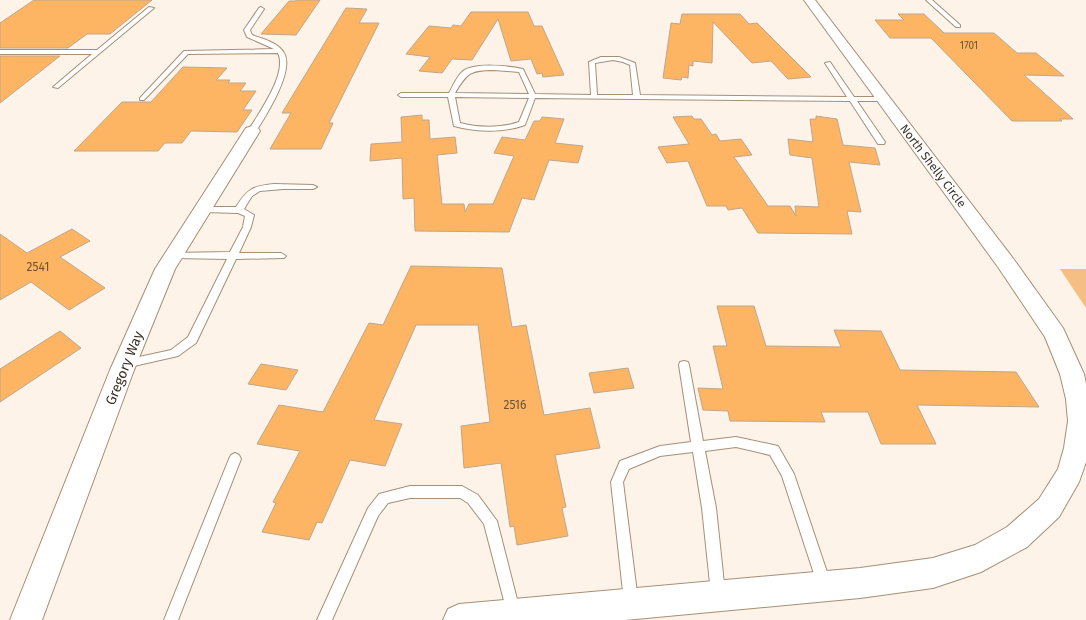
<svg xmlns="http://www.w3.org/2000/svg" width="1086" height="620" viewBox="0 0 1086 620" font-family="'Fira Sans',sans-serif">
<style>
.green{fill:#f5be82}
.building{fill:#fdb563;stroke:#bea68c}
.lines{fill:none;stroke-linecap:round;stroke-linejoin:round}
.service-casing{stroke:#a68f76;stroke-width:2}
.minor-casing{stroke:#a68f76;stroke-width:2}
.tertiary-casing{stroke:#a68f76;stroke-width:2}
.service{fill:#fff;fill-rule:evenodd}
.minor{fill:#fff;fill-rule:evenodd}
.tertiary{fill:#fff;fill-rule:evenodd}
.labels{text-anchor:middle;stroke-width:3;stroke-linejoin:round;paint-order:stroke}
.far-number-label{font-size:10px;fill:#6c5336}
.far-street-label{font-size:12px;fill:#3c3227;stroke:#fff}
.number-label{font-size:12px;fill:#6c5336}
.street-label{font-size:14px;fill:#3c3227;stroke:#fff}
</style>
<rect width="100%" height="100%" fill="#fef3e9"/>
<!-- green -->
<path class="green" d="M1060 269H1086V308Z"/>
<!-- building -->
<path class="building" d="M34 0H152L110 34H87L68 48H0V23Z
M297 0H320L296 35 261 34 289 1H295Z
M346 8 367 9 359 23H379L329 123H333L321 149H270L291 113H282Z
M471 12H528L534 26H542L564 75 543 77 542 73 537 74 531 59 511 61 498 19 472 60 452 59 442 73 419 71 430 57 406 54 429 26 451 28 453 25 461 26Z
M682 14H740L749 24 757 23 811 77 788 79 771 61 752 63 713 22 712 63 693 61V66L689 65 688 78 682 77 681 80 663 78 671 23 680 24Z
M898 14H924L944 33H994L1017 53H1036L1064 76 1024 75 1073 119H1060L1062 121H1012L931 38H890L875 20H904Z
M0 56H60L0 103Z
M183 67 227 68 216 80H230L228 83H246L240 91H256L243 110H252L237 132 191 131 182 143H165L158 151H74L122 102H151Z
M422 115V120H429L430 139 455 137 457 153 437 155 442 204H464L465 212 469 204H493L514 156 494 153 502 137 525 140 534 121H540L542 117 564 119 555 143 583 146 578 163 549 160 534 200 522 198 509 232 415 231 414 198 403 199 402 158 370 161 371 144 402 142 401 117Z
M692 116 694 119H701L712 135 716 134 720 141 741 139 752 155 734 157 768 206H790L796 216 795 206 819 207 812 158 790 155 788 139 813 142 810 119H816V116L837 119 843 145 875 148 880 165 849 162 861 212 847 211 852 234 758 233 742 208 728 210 726 206H707L688 161 667 163 658 147 689 144 673 117Z
M72 229 90 241 60 257 105 288 69 310 31 282 0 300V234L27 253Z
M411 266 502 268 512 327 526 325 544 415 590 408 600 448 555 455 566 507 562 508 568 536 517 545 514 526 510 527 501 463 464 468 461 426 490 422 478 325H416L374 420 402 424 385 466 350 460 322 523 317 522 309 540 262 532 276 503 273 502 300 451 257 444 279 405 323 412 369 323 383 325Z
M717 306H754L766 346 841 347 834 330 881 331 900 370 1016 372 1039 407 917 405 936 444H881L868 412H821L825 422 730 421 728 411 703 410 698 388 723 389 713 346H727Z
M60 331 81 348 0 402V369Z
M261 364 298 370 286 390 248 384Z
M628 368 634 388 594 393 589 373Z"/>
<g class="lines">
<defs>
<path id="service" d="M926 0H932L960 25V27H956Z
M149 7 154 8 58 88 53 87 92 54H0V50H97Z
M261 7 264 9 250 30 252 35C262 39 278 42 284 53 295 71 265 117 255 133H252L248 131C259 113 288 73 278 53L188 54 144 100H140V98L184 51 274 49 247 37 244 30 259 8Z
M601 57H619L635 63 640 95 847 97 825 63 830 62 854 97H883L886 99 883 101H857L885 142 884 144H878L850 101 535 98 525 125C503 133 476 132 454 126L448 97H401L398 95 401 93H449C453 86 456 78 462 72 473 62 509 66 523 69L535 94 591 95 589 62ZM613 60 623 62 630 65 633 95H597L595 63ZM494 70 519 72 529 94 455 93C467 73 470 70 494 70ZM455 97 529 98 519 122C502 128 478 128 460 123Z
M274 184 313 185 317 187 313 189H283L260 191 252 196 244 209 254 215 251 227 239 253H281L286 256 284 258 236 259 196 343 178 356 125 368 121 367 120 364 121 361 171 350 188 337 227 259 174 258 171 257 169 255 171 253 230 252 243 227 245 216 238 213 203 212 200 211 199 209 200 207H236C247 189 253 186 274 184Z
M684 361 688 362 689 365 703 441 736 437 778 446 794 474 831 584 829 589 824 591 819 589 782 476 770 455 736 447 705 451 716 508 725 593 723 598 718 600 713 598 711 593 702 508 693 452 660 456 629 469 623 482 638 601 636 606 631 608 626 606 624 601 611 482 620 461 660 446 691 442 679 365 680 362Z
M235 453 239 455 241 459 178 620H164L229 459 231 455Z
M410 486H462L478 495 497 521 520 611 518 616 513 618 508 616 484 524 468 503 460 498H410L388 503 378 516 332 620H317L368 508 379 494Z"/>
<path id="minor" d="M804 0H815L1012 257 1063 328 1084 374 1086 384V462L1079 482 1059 517 1027 547 981 572 933 588 860 598 625 620H443L448 609 459 604 860 568 933 558 975 545 1007 527 1039 499 1058 469 1064 448 1068 421 1066 399 1060 374 1045 337 998 267Z"/>
<path id="tertiary" d="M252 126 258 128 260 131 175 269 134 370 42 620H10L110 370 155 269 244 131 246 128Z"/>
</defs>
<!-- service casing -->
<use href="#service" class="service-casing"/>
<!-- minor casing -->
<use href="#minor" class="minor-casing"/>
<!-- tertiary casing -->
<use href="#tertiary" class="tertiary-casing"/>
<!-- service -->
<use href="#service" class="service"/>
<!-- minor -->
<use href="#minor" class="minor"/>
<!-- tertiary -->
<use href="#tertiary" class="tertiary"/>
</g>
<g class="labels">
<!-- far-number labels -->
<g class="far-number-label">
<text x="969" y="49">1701</text>
</g>
<!-- far-street labels -->
<g class="far-street-label">
<text transform="translate(933 166) rotate(53)" y="4">North Shelly Circle</text>
</g>
<!-- number labels -->
<g class="number-label">
<text x="38" y="271">2541</text>
<text x="515" y="409">2516</text>
</g>
<!-- street labels -->
<g class="street-label">
<text transform="translate(124 368) rotate(-68)" y="5">Gregory Way</text>
</g>
</g>
</svg>
